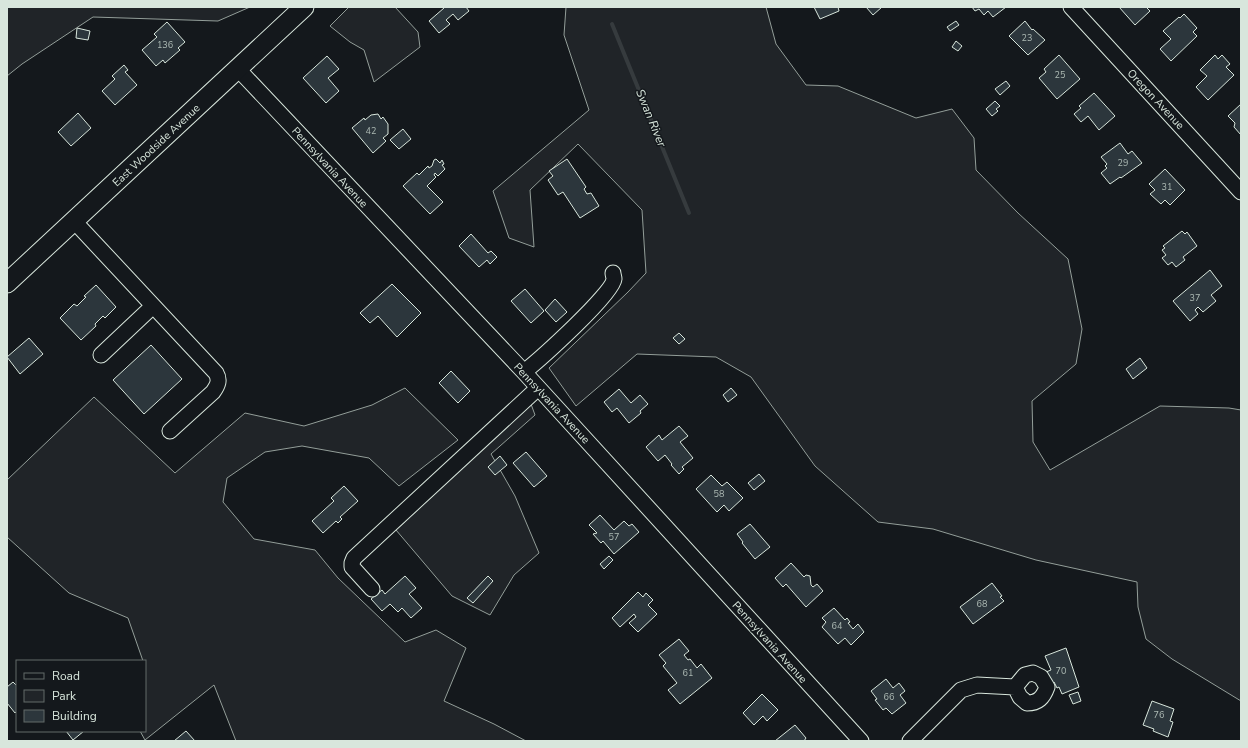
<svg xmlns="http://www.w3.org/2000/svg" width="1248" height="748" viewBox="0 0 1248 748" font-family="'Nunito Sans',sans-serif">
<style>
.green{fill:#202428;stroke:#939e99}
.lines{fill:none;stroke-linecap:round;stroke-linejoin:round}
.stream{stroke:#363b3e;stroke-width:4}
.building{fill:#2c363c;stroke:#d8e6dc}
.minor-casing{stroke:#d8e6dc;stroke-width:17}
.major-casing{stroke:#d8e6dc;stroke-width:21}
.minor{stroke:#14181c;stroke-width:15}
.major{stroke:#14181c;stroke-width:19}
.labels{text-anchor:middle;stroke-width:3;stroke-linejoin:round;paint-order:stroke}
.number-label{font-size:9px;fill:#adbab4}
.street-label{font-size:11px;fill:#d8e6dc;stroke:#14181c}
.water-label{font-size:12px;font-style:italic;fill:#d8e6dc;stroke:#14181c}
</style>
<rect width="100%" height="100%" fill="#14181c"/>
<!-- green -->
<path class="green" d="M7 7H250L218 21 93 17 22 64 7 76Z
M349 7H395L418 32 420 47 374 82 364 50 350 42 330 26Z
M566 7H766L776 44 806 85 838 86 916 118 952 109 974 138 976 170 1018 213 1068 259 1082 329 1076 364 1032 401 1033 442 1050 470 1160 406 1229 408 1241 410V701L1172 659 1146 639 1138 607 1137 582 1036 560 933 529 878 522 815 466 751 377 716 357 637 354 576 406 549 368 628 292 646 273 642 210 578 144 530 190 534 247 509 238 493 191 589 110 564 35Z
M405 388 458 440 399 486 369 458 302 446 265 452 227 478 223 502 254 539 315 550 338 578 405 642 436 630 466 648 444 701 494 724 526 741H236L214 685 145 740 140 731H145V661H143L128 618 69 593 7 537V480L94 397 175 473 245 413 304 426 372 405Z
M531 404 535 415 491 454 515 496 539 553 514 575 490 615 452 596 396 530Z"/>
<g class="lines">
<!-- stream -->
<path class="stream" d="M612 24 689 213"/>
</g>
<!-- building -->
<path class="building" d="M443 7H466L469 11 458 20 453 14 446 20 450 24 439 33 429 21 444 8Z
M814 7H838L839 11 820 19Z
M866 7H882L873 15Z
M972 7H1006L993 17 988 11 984 15 979 9 975 11Z
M1119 7H1146L1150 11 1135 25Z
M1184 14 1197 28 1193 32 1197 36 1171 61 1160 49 1171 39 1163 31 1179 17 1180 18Z
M956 21 959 25 950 31 947 27Z
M1025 21 1032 30 1033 29 1045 40 1028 55 1009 36Z
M167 22 185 42 178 48 180 50 165 63 163 60 156 66 142 50 157 37 154 34Z
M77 28 90 31 88 40 76 38Z
M956 41 962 46 958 51 952 47Z
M1059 55 1080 79 1057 99 1039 78 1046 72 1044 69Z
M1215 55 1218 59 1222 55 1230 64 1226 67 1234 75 1208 100 1196 87 1207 76 1200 70Z
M327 56 339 69 328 78 339 91 326 103 303 78Z
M124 65 128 70 125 72 137 85 115 105 102 91 115 79 112 76Z
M1006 81 1010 86 1000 95 995 89Z
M1094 93 1115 116 1099 130 1088 116 1081 122 1074 114 1081 108 1079 106Z
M995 101 1000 106 996 109 998 111 992 116 986 109Z
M1241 104V135L1234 127 1235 123 1228 116Z
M78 113 91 128 71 146 58 132Z
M378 114 381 119 383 117 388 124V134L383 138 386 141 373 153 352 128 364 118 365 120 371 115Z
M403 129 411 139 399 149 390 140Z
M1120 143 1128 154 1132 151 1142 163 1121 178 1120 177 1110 184 1101 173 1107 168 1105 166 1107 164 1101 157Z
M436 159 440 163 442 160 444 164 442 165 445 169 438 176 435 173 434 175 436 177 427 186 443 202 430 214 403 186 417 173 419 175 428 166 429 168 432 166 434 160Z
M567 159 586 187 584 189 587 194 591 193 599 206 580 218 563 192 558 195 548 180 553 176 549 171Z
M1165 169 1185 190 1170 205 1165 200 1161 204 1150 194 1155 190 1149 184Z
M1182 231 1185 234 1187 232 1197 246 1183 257 1185 260 1176 267 1172 262 1168 265 1162 258 1166 255 1162 250 1165 248 1163 246Z
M471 234 488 253 491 251 497 257 490 264 487 260 479 267 459 246Z
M1210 270 1222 286 1211 295 1216 301 1203 312 1198 307 1195 310 1198 314 1190 321 1173 301Z
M392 284 421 313 397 337 378 316 370 323 360 313Z
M96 285 116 307 105 318 103 316 95 324 96 326 81 340 60 318 74 304 77 306 86 297 84 296Z
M525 289 544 311 531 323 511 301Z
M555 299 567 312 556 322 545 310Z
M679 333 685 339 679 344 673 338Z
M29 338 43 354 20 374 7 357Z
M151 345 182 379 144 414 113 380Z
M1140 358 1147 368 1133 379 1126 369Z
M451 371 470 391 458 403 439 383Z
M731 388 737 395 728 402 723 395Z
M619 389 631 403 640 395 648 404 640 411 641 413 629 423 617 408 612 412 604 402Z
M679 426 688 436 680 442 693 458 682 467 684 469 679 474 671 465 672 464 665 455 658 461 646 447 659 435 662 440Z
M526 452 547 476 534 487 513 463Z
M500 456 507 465 495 475 488 467Z
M759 474 765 481 754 490 748 483Z
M711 475 722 486 727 482 743 498 729 511 724 505 717 512 696 489Z
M344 486 358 501 340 517 342 519 338 523 336 521 323 533 312 521 334 501 331 498Z
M600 515 614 530 624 521 629 526 632 524 639 532 614 554 603 541 601 543 593 534 597 533 589 525Z
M750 524 770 547 755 559 742 543 743 542 737 534Z
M609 556 613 560 604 569 600 564Z
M791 563 804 577 806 575 810 576 811 585 813 587 817 584 823 591 806 607 786 584 783 587 775 578Z
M405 576 416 588 409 594 422 608 411 618 402 608 398 612 390 604 382 611 371 599 382 590 385 594Z
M488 576 493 581 473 603 467 598Z
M992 583 1002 596 1000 597 1004 601 973 624 960 607Z
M638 592 643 597 646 593 653 600 648 605 657 614 638 632 629 623 636 617 634 614 620 627 612 618Z
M834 608 845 620 847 618 850 622 848 623 853 629 858 624 864 632 851 645 845 638 838 644 822 627 826 622 822 618Z
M679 639 689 651 684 655 688 660 690 659 697 668 701 664 712 678 680 704 668 690 677 683 663 666 666 663 659 655Z
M1066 648 1079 687 1062 694 1059 687 1057 688 1054 682 1052 685 1046 672 1051 670 1045 656Z
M886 679 893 688 899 683 905 691 900 695 906 703 892 714 886 708 883 710 875 700 877 699 871 691Z
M13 682 17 686V711L15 713 7 703V687Z
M1078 692 1081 701 1073 704 1069 695Z
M762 694 778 710 767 721 763 716 754 725 743 713Z
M1152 701 1174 709 1170 721 1173 722 1168 737 1153 731 1154 729 1143 725Z
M795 725 806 738 804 741H775Z
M66 731H84L73 740Z
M186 731 195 741H174Z"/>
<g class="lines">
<defs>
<path id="minor" d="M1071 7 1241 192
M238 69 524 372 861 741
M74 221 216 373C220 380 218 385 213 392L170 431
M101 355 153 306
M524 372C539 360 613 294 614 279 614 277 613 275 613 273
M372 589 352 567V563L354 558 538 388
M1033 673 1041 677 1047 687C1043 698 1038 703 1027 703L1020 697 1015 687 1025 675Z
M910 741 961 690 977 685 1015 687"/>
<path id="major" d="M7 283 304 7"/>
</defs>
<!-- minor casing -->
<use href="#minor" class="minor-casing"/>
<!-- major casing -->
<use href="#major" class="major-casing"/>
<!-- minor -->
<use href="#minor" class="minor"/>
<!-- major -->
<use href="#major" class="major"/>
</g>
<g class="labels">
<!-- number labels -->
<g class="number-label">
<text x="1027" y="41">23</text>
<text x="165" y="48">136</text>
<text x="1060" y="78">25</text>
<text x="371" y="134">42</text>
<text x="1123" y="166">29</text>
<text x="1167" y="190">31</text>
<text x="1195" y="301">37</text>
<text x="719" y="497">58</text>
<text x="614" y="540">57</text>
<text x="982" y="607">68</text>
<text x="837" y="629">64</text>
<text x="1061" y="674">70</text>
<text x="688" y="676">61</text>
<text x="889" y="700">66</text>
<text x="1159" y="718">76</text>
</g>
<!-- street labels -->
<g class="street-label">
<text transform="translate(1156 99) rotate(47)" y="4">Oregon Avenue</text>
<text transform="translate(156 145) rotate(-43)" y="4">East Woodside Avenue</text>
<text transform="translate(330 167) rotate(47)" y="4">Pennsylvania Avenue</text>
<text transform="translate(552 403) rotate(47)" y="4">Pennsylvania Avenue</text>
<text transform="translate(770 642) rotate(48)" y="4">Pennsylvania Avenue</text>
</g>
<!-- water labels -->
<g class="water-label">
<text transform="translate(651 118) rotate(68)" y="4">Swan River</text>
</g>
</g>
<!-- border -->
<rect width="1248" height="748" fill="none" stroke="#d8e6dc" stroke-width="16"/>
<!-- legend -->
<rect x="16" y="660" width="130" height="72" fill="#14181c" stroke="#626a69"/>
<rect x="24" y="673" width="20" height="6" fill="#14181c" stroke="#626a69"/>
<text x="52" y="680" font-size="12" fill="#d8e6dc">Road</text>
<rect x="24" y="690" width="20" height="12" fill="#202428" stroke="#626a69"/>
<text x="52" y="700" font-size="12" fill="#d8e6dc">Park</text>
<rect x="24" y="710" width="20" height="12" fill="#2c363c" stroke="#626a69"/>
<text x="52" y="720" font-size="12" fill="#d8e6dc">Building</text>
</svg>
